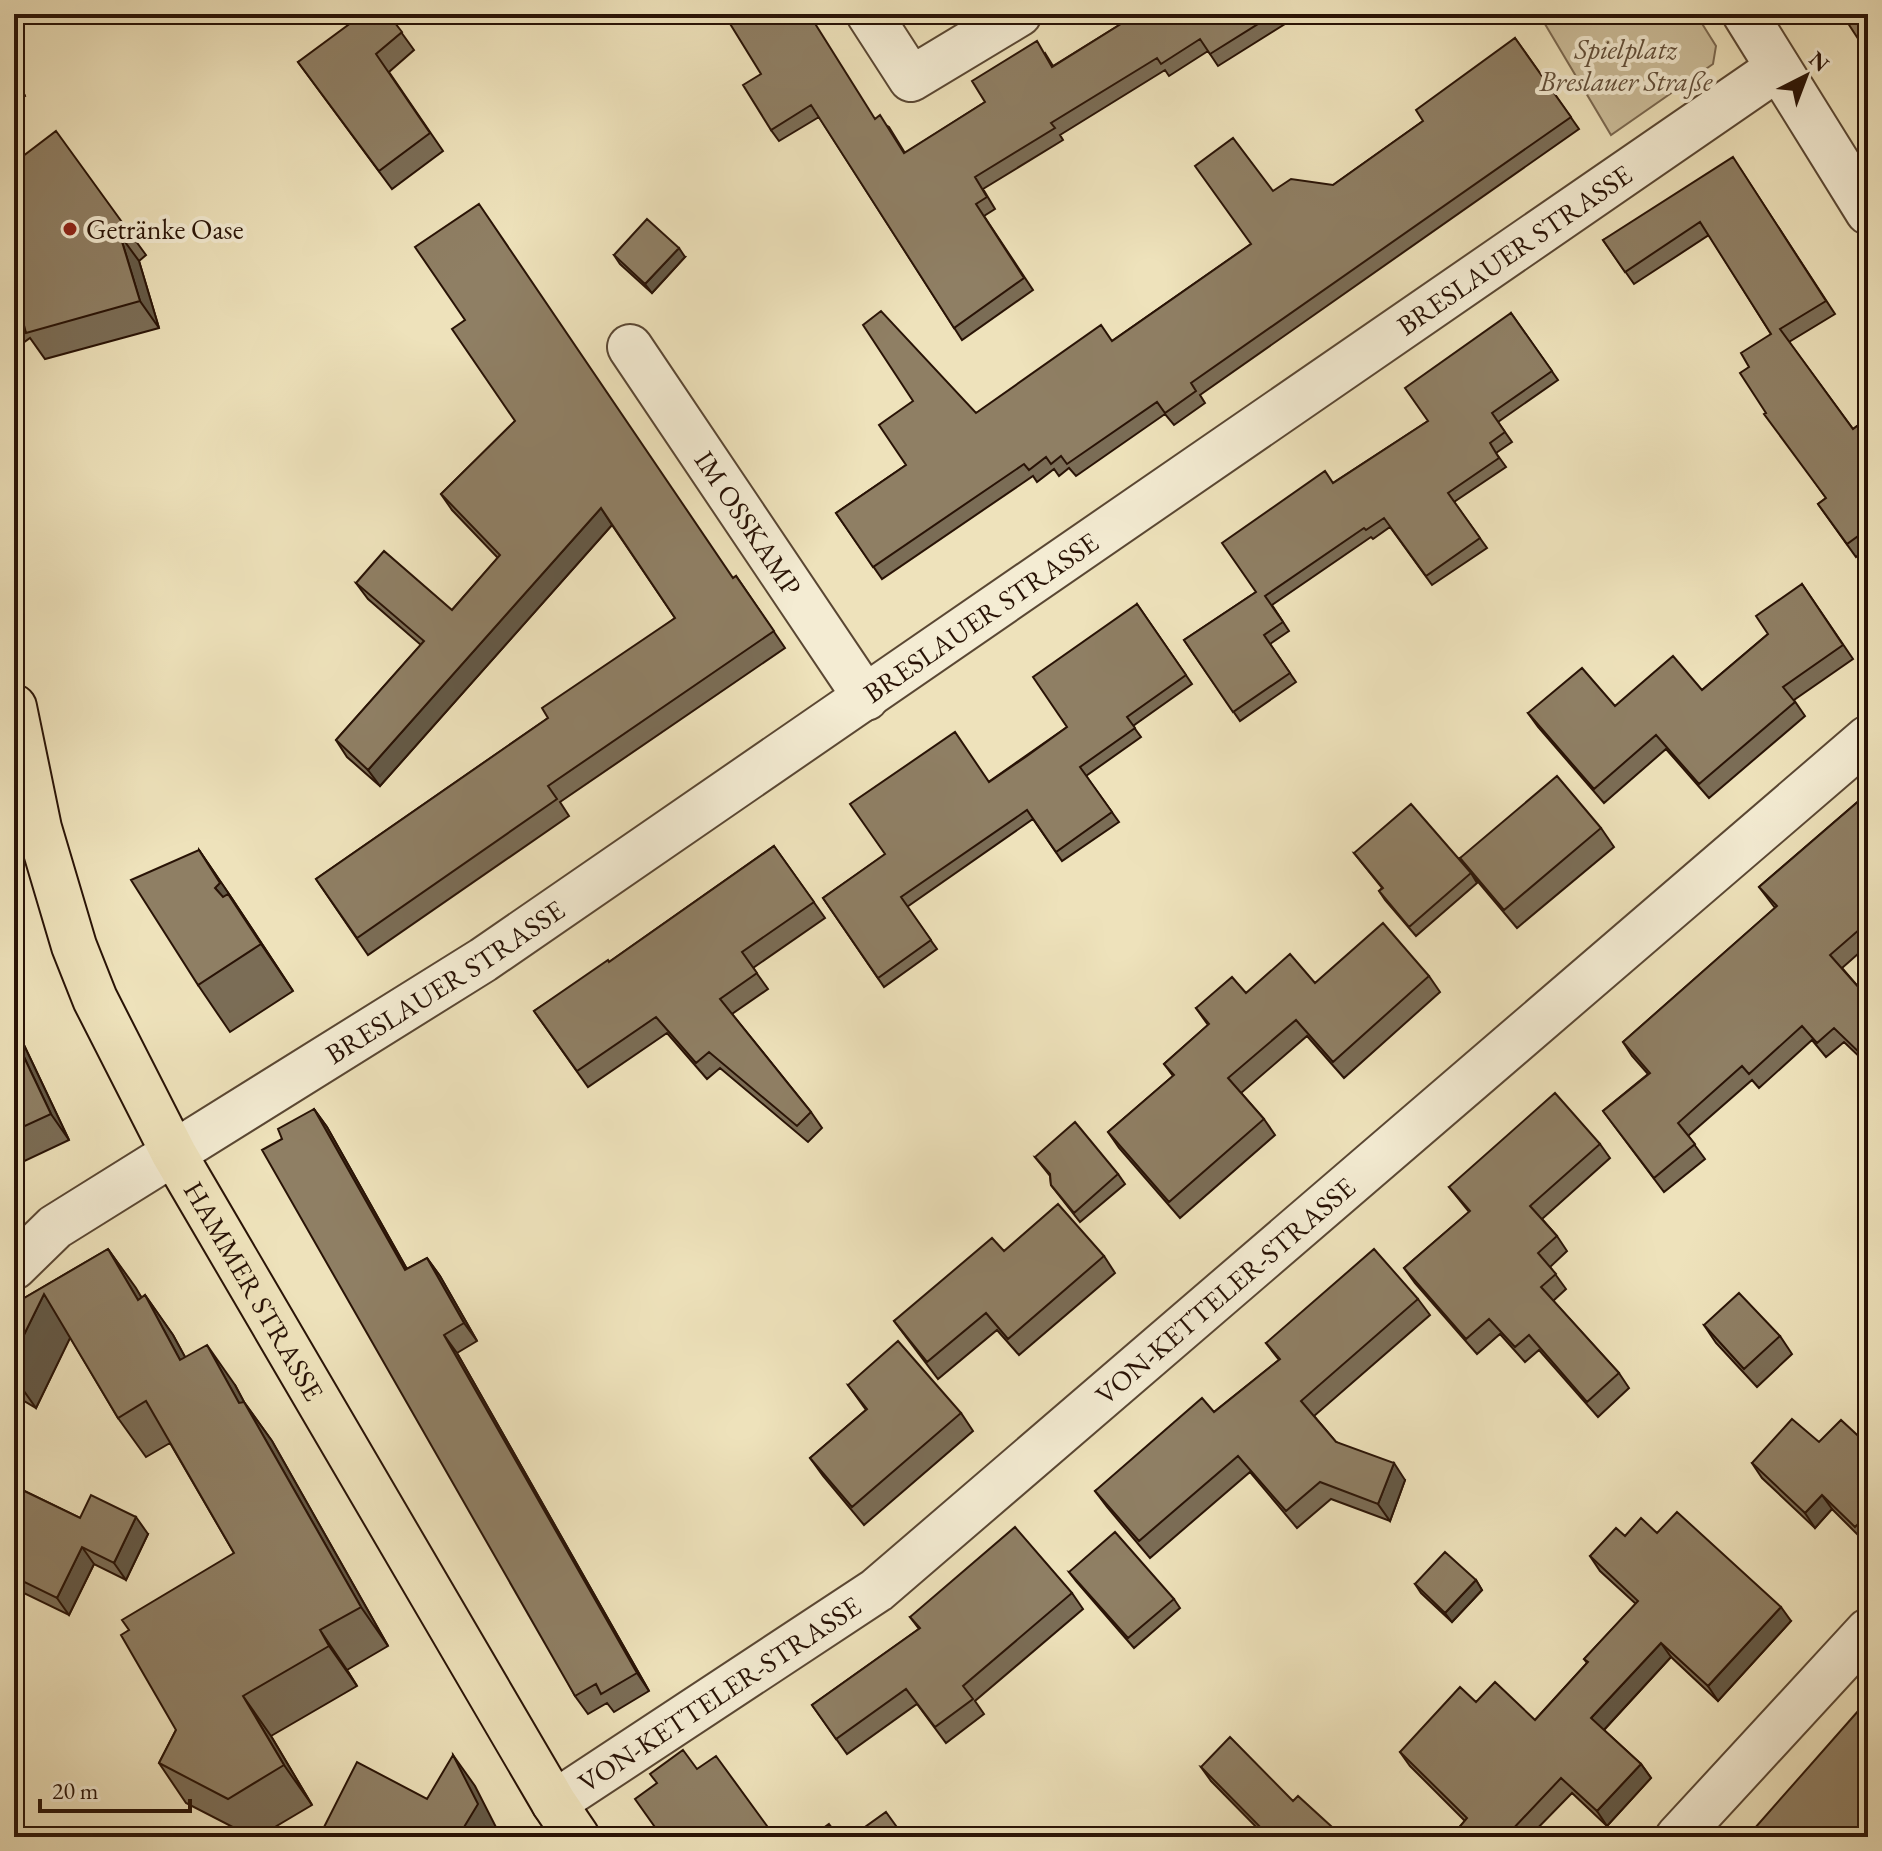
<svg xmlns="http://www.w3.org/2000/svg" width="1882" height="1851" viewBox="0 0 1882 1851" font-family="'EB Garamond',serif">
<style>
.green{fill:#cdbf9c;stroke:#7b6951;stroke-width:2}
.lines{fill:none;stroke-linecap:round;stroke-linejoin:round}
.minor-casing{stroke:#5a4733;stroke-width:48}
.major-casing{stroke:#291306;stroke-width:48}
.minor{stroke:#f4ecd3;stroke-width:44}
.major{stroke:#eee2bb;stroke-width:44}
.wall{fill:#7b6d56;stroke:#291306;stroke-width:2}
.shaded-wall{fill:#645946;stroke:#291306;stroke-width:2}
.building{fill:#8f7f64;stroke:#291306;stroke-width:2}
.poi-dot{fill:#8f2418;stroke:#f4ecd3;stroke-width:3}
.labels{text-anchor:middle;stroke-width:8;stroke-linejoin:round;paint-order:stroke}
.park-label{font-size:28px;font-style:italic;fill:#624f3a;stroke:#f4ecd3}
.poi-label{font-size:28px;fill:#291306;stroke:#f4ecd3;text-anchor:start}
.street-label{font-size:28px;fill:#291306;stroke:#f4ecd3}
</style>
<rect width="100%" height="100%" fill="#eee2bb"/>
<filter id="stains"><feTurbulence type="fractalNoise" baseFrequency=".0025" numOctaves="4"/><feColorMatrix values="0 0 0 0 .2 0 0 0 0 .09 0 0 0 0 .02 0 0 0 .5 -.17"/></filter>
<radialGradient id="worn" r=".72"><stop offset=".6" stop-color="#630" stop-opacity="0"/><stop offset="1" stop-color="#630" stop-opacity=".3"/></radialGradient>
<!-- green -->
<path class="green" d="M1539 14H1696L1716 46 1713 64 1611 135Z"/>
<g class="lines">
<defs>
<g id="minor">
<path d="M869 14 911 79 1019 14"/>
<path d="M1745 14 1868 212"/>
<path id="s1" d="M630 347 866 698"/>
<path id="s2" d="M14 1267 55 1227 483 960 1778 68"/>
<path id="s3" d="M554 1803 877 1590 1868 738"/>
<path d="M1678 1837 1868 1631"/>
</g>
<g id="major">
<path id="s4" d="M14 707 39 828 74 946 95 999 174 1154 554 1803 577 1837"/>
</g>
</defs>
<!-- minor casing -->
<use href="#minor" class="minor-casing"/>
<!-- major casing -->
<use href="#major" class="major-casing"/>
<!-- minor -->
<use href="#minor" class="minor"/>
<!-- major -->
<use href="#major" class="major"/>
</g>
<!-- wall -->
<path class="wall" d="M388 14 414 50 389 72 443 151 392 189 298 62Z
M1130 14H1301L1218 66 1208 51 1169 76 1165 70 1060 135 1063 140 983 189 995 209 984 216 1033 290 962 340 819 117 779 141 771 130 761 74 875 119 889 127 905 153 985 102 1045 53 1053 66 1132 17Z
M1515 38 1579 129 1200 395 1205 403 1174 425 1165 414 1076 476 1069 468 1059 476 1054 469 1037 482 1033 476 882 579 836 513 906 465 976 413 1112 341 1251 244 1273 191 1333 185 1423 121Z
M14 75 25 96 14 101Z
M14 163 127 229 146 255 139 261 159 328 45 359 30 338 19 346 14 340Z
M1741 170 1835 314 1789 342 1853 429 1868 418V548L1856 557 1818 504 1826 498 1766 413 1749 367 1771 334 1709 235 1634 284 1603 240Z
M614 255 685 257 652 293 620 264Z
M1511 313 1558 380 1498 422 1512 442 1496 453 1506 467 1454 502 1487 548 1432 585 1390 527 1373 539 1371 537 1272 605 1289 631 1270 644 1296 682 1240 721 1184 640 1256 592 1333 483 1428 421Z
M515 421 733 578 736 576 785 648 560 802 569 816 368 955 316 879 548 718 675 618 612 525 380 786 347 757 336 740 421 645 368 599 356 583 452 610 498 558 452 510 441 494Z
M1802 584 1853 659 1794 700 1805 716 1709 798 1666 749 1604 803 1538 727 1528 713 1615 706 1702 690 1768 634Z
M1137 604 1192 684 1133 726 1141 737 1086 776 1119 822 1062 861 1033 819 907 907 937 949 884 987 823 898 1067 727Z
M1868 793V945L1842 968 1868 998V1065L1844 1042 1826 1057 1812 1040 1759 1088 1752 1080 1688 1136 1705 1159 1664 1192 1603 1111 1648 1074 1632 1056 1623 1042 1775 908 1759 887Z
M1601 828 1614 847 1517 928 1473 876 1460 858Z
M774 846 825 918 753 968 768 989 732 1014 811 1112 822 1128 808 1142 720 1068 707 1079 667 1033 588 1087 534 1011 609 962Z
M199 850 231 897 293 991 230 1032 198 985Z
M1354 853 1471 873 1477 883 1416 936 1385 900 1379 891 1382 888Z
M1429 976 1440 992 1344 1078 1307 1036 1241 1093 1264 1119 1275 1135 1180 1218 1119 1148 1108 1132 1173 1076 1164 1064 1208 1025 1196 1008 1246 993 1315 983Z
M14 1024 69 1140 14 1166Z
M314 1109 327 1127 407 1269 427 1258 440 1276 477 1341 457 1353 649 1691 614 1712 607 1703 588 1714 575 1696 282 1139Z
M1600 1144 1610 1158 1542 1219 1557 1236 1567 1251 1550 1267 1566 1289 1553 1301 1619 1373 1629 1388 1598 1417 1539 1350 1525 1362 1500 1334 1477 1354 1415 1283 1404 1268 1469 1212 1449 1187Z
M1035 1157 1118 1174 1125 1184 1080 1222 1051 1185 1050 1176Z
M108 1249 142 1298 145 1295 173 1335 185 1357 235 1385 244 1402 272 1441 388 1646 347 1670 357 1686 271 1736 312 1805 258 1837H252L186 1803 159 1763 176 1730 234 1553 170 1443 146 1457 118 1418 70 1337 36 1408 14 1395V1304Z
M1004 1251 1104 1256 1115 1273 1019 1355 997 1330 938 1379 894 1321Z
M1418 1299 1430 1315 1314 1416 1336 1442 1405 1480 1390 1521 1331 1499 1297 1528 1250 1472 1150 1558 1107 1507 1095 1491 1214 1412 1279 1360 1266 1343Z
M1704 1325 1780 1336 1792 1354 1757 1387 1716 1343Z
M848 1385 961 1413 973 1431 864 1525 823 1476 810 1458 866 1410Z
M1819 1442 1868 1445V1539L1865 1542 1832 1509 1815 1528 1762 1478 1752 1463Z
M14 1486 80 1518 148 1534 126 1580 94 1564 69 1615 24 1593 14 1618Z
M1657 1533 1791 1621 1718 1701 1671 1657 1604 1730 1641 1764 1651 1778 1607 1826 1572 1793 1529 1837H1451L1465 1821 1410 1766 1400 1752 1476 1702 1535 1720 1587 1663 1584 1659 1636 1604 1600 1571 1590 1556 1625 1536Z
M1069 1572 1174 1599 1180 1608 1134 1648 1076 1581Z
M1476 1580 1482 1590 1452 1622 1421 1593 1415 1584Z
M1072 1593 1083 1609 975 1701 984 1714 946 1743 917 1704 847 1754 812 1705 919 1629 910 1617Z
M1201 1767 1293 1801 1343 1837H1266L1211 1781Z"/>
<!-- shaded-wall -->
<path class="shaded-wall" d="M14 75 25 96 14 81Z
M120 235 139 261 159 328 140 301Z
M679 248 685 257 652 293 645 284Z
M601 508 612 525 380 786 368 770Z
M199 850 231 897 293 991 261 944 215 888Z
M14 1024 69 1140 51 1114 14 1036Z
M314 1109 327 1127 418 1289 405 1270Z
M108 1249 136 1288 166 1340 138 1300Z
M427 1258 440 1276 477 1341 464 1323Z
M44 1294 72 1334 36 1408 14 1377V1355Z
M145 1295 173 1335 208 1399 180 1360Z
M444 1335 457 1353 649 1691 637 1673Z
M207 1345 235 1385 266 1443 239 1403Z
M244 1402 272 1441 388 1646 361 1607Z
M1394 1463 1405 1480 1390 1521 1378 1504Z
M1822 1495 1832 1509 1815 1528 1805 1513Z
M136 1517 148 1534 126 1580 114 1563Z
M82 1547 94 1564 69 1615 57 1598Z
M14 1579 24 1593 14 1618Z
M1476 1580 1482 1590 1452 1622 1445 1613Z
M1781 1607 1791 1621 1718 1701 1708 1686Z
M320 1630 347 1670 357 1686 329 1646Z
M1661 1643 1671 1657 1601 1733 1591 1718Z
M243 1696 271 1736 312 1805 284 1765Z
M453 1755 475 1786 500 1835 499 1837H458Z
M1641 1764 1651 1778 1607 1826 1597 1811Z"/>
<!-- building -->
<path class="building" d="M363 14H388L402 32 376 54 430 133 379 171 298 62Z
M724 14H809L875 119 880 115 904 153 985 102 972 81 1037 41 1052 67 1132 17 1130 14H1274L1210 54 1200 39 1161 64 1157 58 1051 123 1055 128 975 177 987 197 976 204 1024 278 954 328 811 105 771 130 743 85 761 74Z
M1842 14H1868V50L1866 51Z
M1515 38 1571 117 1191 383 1196 391 1165 413 1157 402 1067 464 1061 456 1051 464 1046 457 1029 470 1024 464 873 567 836 513 906 465 879 425 913 401 863 325 881 311 976 413 1101 325 1112 341 1251 244 1195 166 1233 138 1273 191 1291 179 1333 185 1423 121 1416 110Z
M56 131 127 229 120 235 140 301 26 333 19 306 14 310V163Z
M1733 157 1826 301 1780 329 1853 429 1868 418V545L1861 534 1847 544 1818 504 1826 498 1764 414 1766 413 1740 373 1749 367 1741 353 1771 334 1700 222 1625 272 1603 240Z
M479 204 733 578 736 576 774 631 548 786 557 799 357 938 316 879 548 718 542 708 675 618 601 508 368 770 336 740 424 641 356 583 384 551 452 610 500 555 441 494 515 421 452 329 465 320 415 247Z
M647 219 679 248 645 284 614 255Z
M1511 313 1552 371 1492 413 1505 432 1490 443 1499 458 1448 493 1480 538 1426 576 1384 518 1366 530 1364 528 1265 596 1283 622 1264 635 1290 673 1233 712 1184 640 1256 592 1222 543 1325 471 1333 483 1428 421 1405 388Z
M1802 584 1843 645 1783 687 1795 702 1699 784 1656 735 1594 789 1528 713 1582 668 1615 706 1673 656 1702 690 1768 634 1756 616Z
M1137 604 1186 675 1127 717 1135 728 1080 767 1112 812 1056 852 1027 810 901 897 931 940 878 978 823 898 885 854 850 804 955 732 989 782 1027 756 1067 727 1033 677Z
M1557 776 1601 828 1504 910 1460 858Z
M1868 793V922L1830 955 1868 998V1061L1834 1028 1817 1043 1802 1026 1749 1074 1742 1066 1678 1123 1695 1144 1654 1178 1603 1111 1650 1073 1623 1042 1777 906 1759 887Z
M1411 804 1471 873 1409 927 1379 891 1383 888 1354 853Z
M774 846 814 902 742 952 757 973 720 999 811 1112 797 1126 709 1052 696 1063 656 1017 577 1071 534 1011 608 960 609 962Z
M199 850 220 883 215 888 223 897 228 894 261 944 198 985 131 880Z
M1383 923 1429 976 1333 1062 1296 1020 1228 1078 1264 1119 1169 1202 1108 1132 1174 1075 1164 1064 1209 1024 1196 1008 1232 977 1246 993 1290 954 1315 983Z
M14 1036 51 1114 14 1131Z
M1555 1093 1600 1144 1530 1206 1557 1236 1538 1253 1556 1274 1541 1287 1619 1373 1587 1402 1529 1335 1515 1347 1489 1319 1466 1339 1404 1268 1470 1211 1449 1187Z
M314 1109 405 1270 427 1258 464 1323 444 1335 637 1673 601 1694 596 1684 575 1696 262 1150 282 1139 278 1129Z
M1075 1122 1118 1174 1074 1213 1051 1185 1050 1174 1035 1157Z
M1058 1204 1104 1256 1008 1339 986 1313 927 1362 894 1321 992 1238 1004 1251Z
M108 1249 138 1300 145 1295 180 1360 207 1345 239 1403 244 1402 361 1607 320 1630 329 1646 243 1696 284 1765 228 1799 159 1763 176 1730 121 1635 129 1630 122 1620 234 1553 146 1401 118 1418 44 1294 14 1355V1304Z
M1374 1249 1418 1299 1301 1401 1336 1442 1394 1463 1378 1504 1320 1482 1286 1511 1238 1456 1139 1541 1095 1491 1202 1398 1214 1412 1280 1359 1266 1343Z
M1739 1293 1780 1336 1744 1369 1704 1325Z
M898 1341 961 1413 852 1507 810 1458 867 1409 848 1385Z
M1792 1419 1819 1442 1841 1420 1868 1445V1514L1855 1527 1822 1495 1805 1513 1752 1463Z
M14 1486 80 1518 91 1495 136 1517 114 1563 82 1547 57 1598 14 1577Z
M1677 1512 1781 1607 1708 1686 1661 1643 1591 1718 1641 1764 1597 1811 1561 1778 1510 1832 1515 1837H1451L1467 1818 1400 1752 1460 1687 1476 1702 1495 1682 1535 1720 1588 1662 1584 1659 1638 1601 1590 1556 1616 1528 1625 1536 1641 1518 1657 1533Z
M1015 1527 1072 1593 963 1686 973 1699 935 1727 906 1689 836 1739 812 1705 920 1628 910 1617Z
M1115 1532 1174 1599 1128 1638 1069 1572Z
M1445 1552 1476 1580 1445 1613 1415 1584Z
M1868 1700V1836L1747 1837 1859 1710Z
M1230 1737 1293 1801 1298 1796 1343 1837H1270L1201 1767Z
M683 1750 697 1769 716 1756 775 1837H662L635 1799 657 1783 650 1774Z
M453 1755 478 1804 458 1837H319L357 1762 427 1799Z
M886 1812 904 1837H851Z
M829 1824 839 1837H811Z"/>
<!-- markers -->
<circle class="poi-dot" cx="70" cy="229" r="8"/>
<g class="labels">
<!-- park labels -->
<g class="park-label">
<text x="1626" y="59">Spielplatz<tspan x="1626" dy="32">Breslauer Straße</tspan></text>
</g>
<!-- poi labels -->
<g class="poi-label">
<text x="86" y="239">Getränke Oase</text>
</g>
<!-- street labels -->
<g class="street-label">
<text dy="10" stroke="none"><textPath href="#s2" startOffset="1814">BRESLAUER STRASSE</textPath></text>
<text dy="10" stroke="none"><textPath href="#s1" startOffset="212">IM OSSKAMP</textPath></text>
<text dy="10" stroke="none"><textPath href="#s2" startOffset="1166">BRESLAUER STRASSE</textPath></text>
<text dy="10" stroke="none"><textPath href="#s2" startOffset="518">BRESLAUER STRASSE</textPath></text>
<text dy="10" stroke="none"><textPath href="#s4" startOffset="636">HAMMER STRASSE</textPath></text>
<text dy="10" stroke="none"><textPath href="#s3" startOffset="846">VON-KETTELER-STRASSE</textPath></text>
<text dy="10" stroke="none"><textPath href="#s3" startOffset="198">VON-KETTELER-STRASSE</textPath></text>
</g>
</g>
<!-- margin -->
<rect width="1882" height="1851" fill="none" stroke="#eee2bb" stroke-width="48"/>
<rect x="16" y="16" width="1850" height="1819" fill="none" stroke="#291306" stroke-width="4"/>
<rect x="24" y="24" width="1834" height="1803" fill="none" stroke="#291306" stroke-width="2"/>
<!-- north arrow -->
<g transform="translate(1806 76) rotate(42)" stroke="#f4ecd3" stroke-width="6" paint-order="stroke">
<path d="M0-6L14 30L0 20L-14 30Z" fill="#291306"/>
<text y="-12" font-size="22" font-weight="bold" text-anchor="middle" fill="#291306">N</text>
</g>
<!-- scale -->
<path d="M40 1799v12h150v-12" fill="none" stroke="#291306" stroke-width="4"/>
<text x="52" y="1799" font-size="24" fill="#291306" stroke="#f4ecd3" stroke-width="6" paint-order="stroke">20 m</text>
<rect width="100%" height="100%" filter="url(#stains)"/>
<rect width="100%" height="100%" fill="url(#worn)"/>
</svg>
